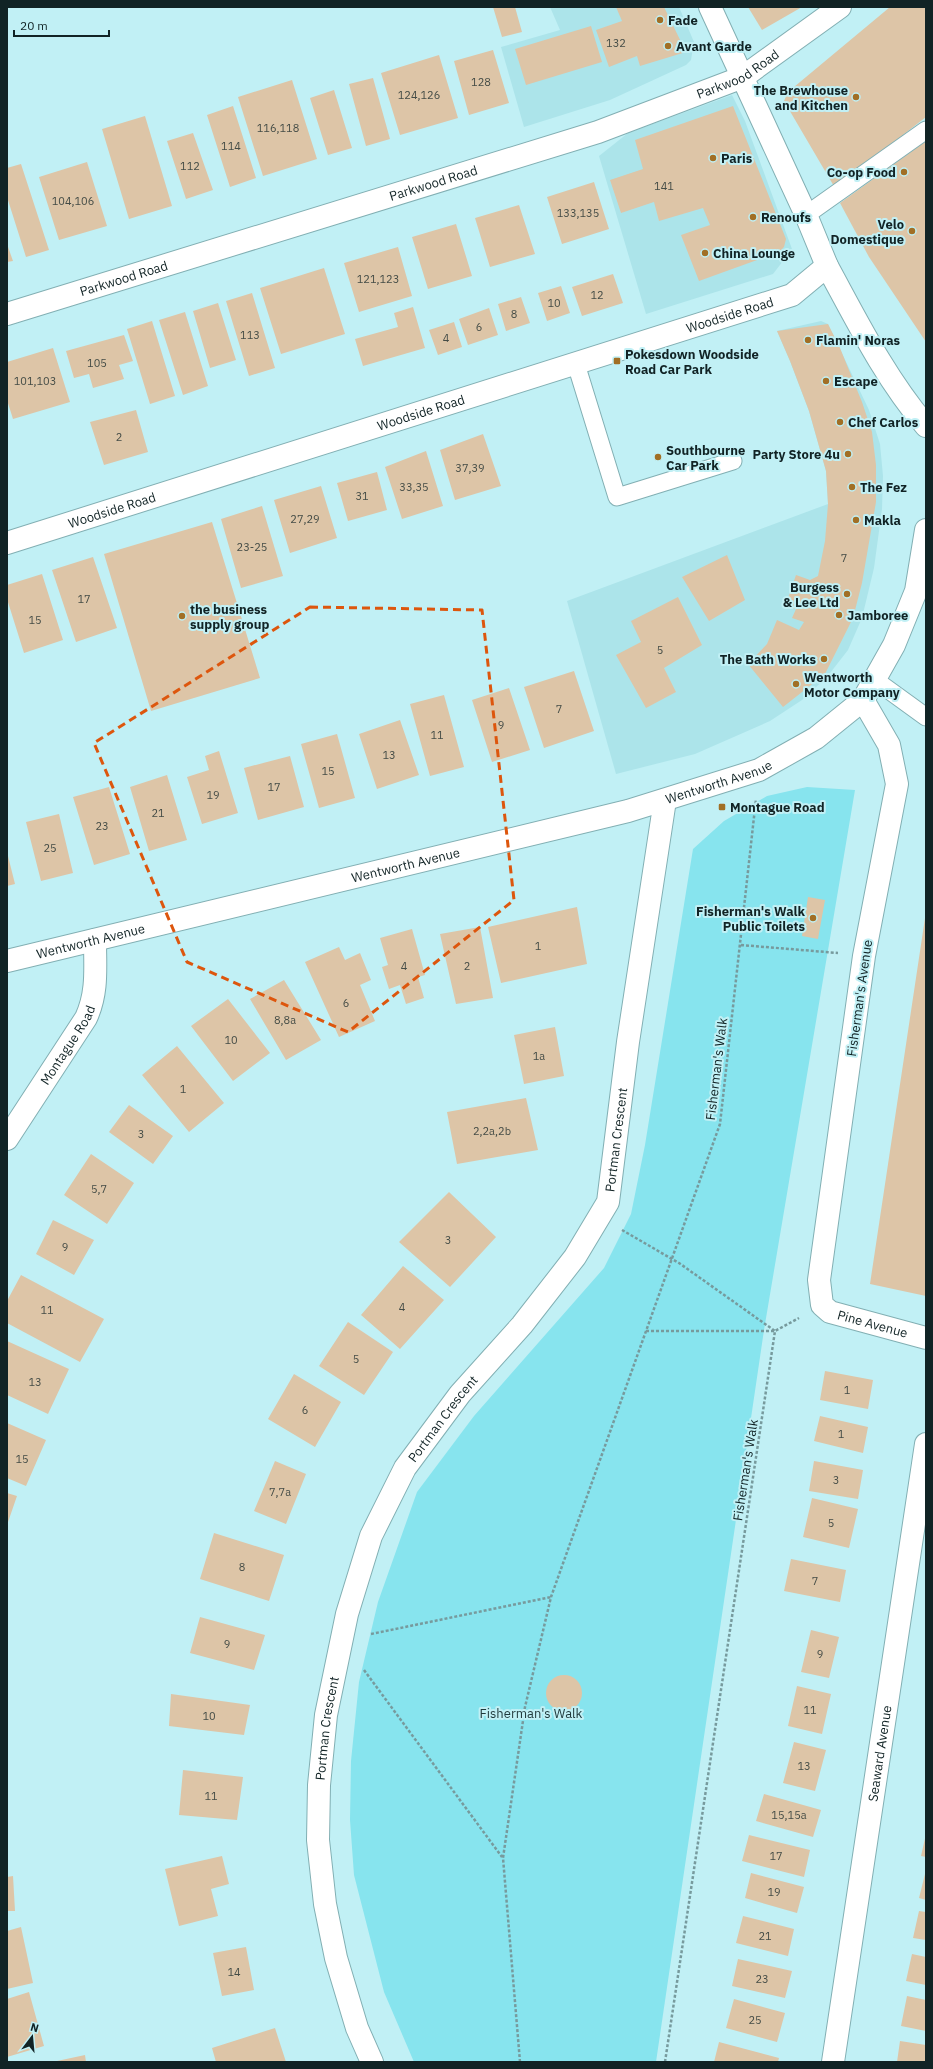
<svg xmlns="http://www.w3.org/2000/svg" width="933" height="2069" viewBox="0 0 933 2069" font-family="'IBM Plex Sans',sans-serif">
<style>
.built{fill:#ace4ea}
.green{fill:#87e4ee}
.building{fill:#ddc5a7}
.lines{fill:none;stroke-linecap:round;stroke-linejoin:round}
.service-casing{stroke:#82afb3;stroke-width:19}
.minor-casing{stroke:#82afb3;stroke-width:24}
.tertiary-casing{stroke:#82afb3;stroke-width:24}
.secondary-casing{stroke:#82afb3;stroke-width:24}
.path{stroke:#779a9d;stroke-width:2.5;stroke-dasharray:3 2;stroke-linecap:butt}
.service{stroke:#fff;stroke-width:17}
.minor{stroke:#fff;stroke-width:22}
.tertiary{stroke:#fff;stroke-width:22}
.secondary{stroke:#fff;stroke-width:22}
.marked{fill:none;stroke:#dd560d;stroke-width:3;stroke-dasharray:8 5;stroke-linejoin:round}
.poi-dot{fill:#a16f25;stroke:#c1f0f5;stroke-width:1.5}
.labels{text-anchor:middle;stroke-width:4;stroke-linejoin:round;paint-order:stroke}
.number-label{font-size:11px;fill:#444c46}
.poi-label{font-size:13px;font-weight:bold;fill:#112325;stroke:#c1f0f5;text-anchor:start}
.street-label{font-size:13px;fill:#112325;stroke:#c1f0f5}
.park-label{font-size:13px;fill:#1f383b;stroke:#c1f0f5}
</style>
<rect width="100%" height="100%" fill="#c1f0f5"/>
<!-- built -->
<path class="built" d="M550 7H679L694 42 691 60 686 65 610 100 524 127 501 47 560 30Z
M732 95 745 121 792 249 787 259 783 261 773 274 646 314 599 156 628 133Z
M821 321 828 324 869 410 880 444 883 476 882 509 874 568 862 618 848 650 827 677 802 700 770 721 695 754 616 774 567 601 828 504 826 471 809 411 790 361 777 331Z"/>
<!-- green -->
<path class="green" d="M807 787 855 790 764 1330 656 2062H414L384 1992 354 1875 350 1820 351 1761 359 1682 378 1602 417 1492 474 1416 604 1268 631 1214 645 1145 693 849 724 821 767 796Z"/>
<!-- building -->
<path class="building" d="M493 7H515L522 32 502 37Z
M616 7H664L686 52 640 66 637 56 609 67 596 30 622 21Z
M748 7H802L762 30Z
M890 7H926V117L835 188 784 101 788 92Z
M591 26 602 62 526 85 515 49Z
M493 50 509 103 469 115 454 61Z
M439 55 458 118 400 135 381 73Z
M373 78 390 139 366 146 349 84Z
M292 80 317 159 263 176 238 97Z
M334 90 352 148 328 155 310 98Z
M233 106 256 178 230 187 207 115Z
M733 106 786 239 784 247 779 252 699 281 681 235 710 225 703 208 659 221 654 202 621 213 610 180 643 169 635 140Z
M145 116 172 206 129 219 102 129Z
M193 133 213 190 186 199 167 141Z
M926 141V342L869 257 840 203Z
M87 162 107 226 59 240 39 177Z
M21 164 49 250 26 257 7 197V168Z
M594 182 609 229 562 244 547 197Z
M519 205 535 254 490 267 475 218Z
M456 224 472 276 428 289 412 237Z
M7 244 13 261 7 262Z
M398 247 412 296 359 312 344 263Z
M324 268 345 334 281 354 260 288Z
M613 274 623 303 582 316 572 287Z
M561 286 570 313 547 321 538 293Z
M252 293 275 368 249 376 226 301Z
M521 297 530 323 506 331 498 304Z
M218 303 236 360 210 368 193 311Z
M413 307 425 348 363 366 355 339 398 327 394 313Z
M489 308 498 335 468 345 459 319Z
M185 312 208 386 183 395 159 320Z
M152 321 175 396 150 404 127 329Z
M454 322 462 347 438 355 429 330Z
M828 324 840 348 862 402 872 432 876 465V502L862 583 853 618 825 674 783 707 748 664 767 644 777 620 799 630 804 622 792 618 796 609 785 607 796 575 810 580 818 576 825 541 828 504 826 471 809 411 790 361 777 331Z
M124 335 133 361 119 365 124 379 93 388 89 374 74 378 66 351Z
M53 348 70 402 13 419 7 400V362Z
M136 410 148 452 104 465 90 422Z
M483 434 501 486 455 500 440 450Z
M426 451 443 506 402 519 385 467Z
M377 472 387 510 348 521 337 483Z
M321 486 337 538 290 553 274 500Z
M262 506 283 576 241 588 221 519Z
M212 522 260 678 151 711 104 554Z
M727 555 745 600 709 621 682 577Z
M93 557 117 628 76 642 52 570Z
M42 574 63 640 24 653 7 599V585Z
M678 597 702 645 664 668 676 692 646 708 616 655 641 642 631 621Z
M574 671 594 731 544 748 524 687Z
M509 688 530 750 492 762 472 700Z
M444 695 464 767 430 776 410 704Z
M400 720 419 775 377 789 359 734Z
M337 734 355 798 319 808 301 744Z
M219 751 238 813 202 824 187 777 209 770 205 756Z
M290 756 304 807 258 820 244 768Z
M167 775 187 840 149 851 130 787Z
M109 787 130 854 94 865 73 797Z
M59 814 73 873 41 881 26 822Z
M7 852 15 884 7 886Z
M808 897 825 900 818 939 802 936Z
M577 907 587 964 501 983 488 927Z
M925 918H926V1296L870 1284Z
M480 927 493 998 456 1004 440 934Z
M412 929 425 975 418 977 424 998 406 1004 400 985 389 989 382 967 388 965 380 938Z
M339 947 345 960 360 953 371 980 360 985 375 1021 339 1037 305 962Z
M284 980 321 1040 286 1060 250 999Z
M228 999 270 1053 233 1081 191 1026Z
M555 1027 564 1076 524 1084 514 1035Z
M177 1046 224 1103 189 1132 142 1075Z
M526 1098 538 1150 457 1164 447 1112Z
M129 1105 173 1136 153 1164 109 1132Z
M91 1154 134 1183 107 1224 64 1195Z
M449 1192 496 1237 450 1287 399 1242Z
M53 1220 94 1240 74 1275 36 1254Z
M403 1266 444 1300 400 1349 361 1315Z
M21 1275 104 1319 80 1362 7 1323V1301Z
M348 1322 393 1352 364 1395 319 1366Z
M7 1341 69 1369 48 1414 7 1395Z
M825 1371 873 1380 868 1409 820 1400Z
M294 1374 341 1402 315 1447 268 1419Z
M820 1416 868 1427 863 1453 814 1441Z
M7 1423 46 1440 26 1486 7 1478Z
M275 1461 306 1474 286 1524 254 1511Z
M814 1461 863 1470 858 1499 809 1491Z
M7 1493 17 1496 7 1525Z
M812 1498 858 1509 849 1548 803 1537Z
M214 1533 284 1555 269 1601 200 1579Z
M791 1559 846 1570 840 1602 784 1591Z
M200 1617 265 1635 254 1670 190 1653Z
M811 1630 839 1637 829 1678 801 1672Z
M546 1693a18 18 0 1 1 36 0a18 18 0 1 1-36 0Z
M797 1686 831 1694 822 1734 788 1726Z
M171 1694 250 1705 244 1735 169 1726Z
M794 1742 826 1750 815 1791 783 1783Z
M183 1770 243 1777 237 1820 179 1815Z
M764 1794 821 1810 813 1837 756 1821Z
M926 1834V1857L921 1856Z
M749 1835 810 1850 804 1877 742 1861Z
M222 1856 229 1884 211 1889 218 1916 179 1926 165 1869Z
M926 1870V1900L919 1898Z
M751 1873 804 1887 797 1913 745 1898Z
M13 1876 15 1911H7V1877Z
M919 1911 926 1912V1940L913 1938Z
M743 1916 794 1929 788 1956 736 1943Z
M21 1927 33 1983 7 1989V1931Z
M246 1947 254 1990 222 1996 213 1953Z
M912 1954 926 1957V1985L906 1981Z
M738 1959 792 1971 785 1998 732 1986Z
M29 1992 44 2046 7 2057V1999Z
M907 1996 926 2000V2031L901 2026Z
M734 1999 785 2013 777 2042 726 2028Z
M275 2028 286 2062H216L212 2048Z
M900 2041 926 2045V2062H897Z
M719 2042 779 2058 778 2062H714Z
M85 2055 86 2062H57V2061Z"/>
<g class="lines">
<defs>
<path id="service" d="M806 215 926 130
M576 364 617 497 733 461
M875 680 926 717"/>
<g id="minor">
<path id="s1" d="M7 314 598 132 743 77 840 7"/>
<path id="s2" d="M863 700 889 745 897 784 864 956 819 1280 822 1305 830 1312 926 1338"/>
<path id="s3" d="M7 1139 86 1018C98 992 95 968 95 940"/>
<path id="s4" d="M372 2062 357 2028 336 1958 325 1904 318 1840 319 1785 326 1715 347 1614 371 1536 405 1468 460 1394 522 1325 575 1257 608 1202 628 1042 665 800"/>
<path id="s5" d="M833 2062 926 1444"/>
</g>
<g id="tertiary">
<path d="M710 7 806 215 827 266"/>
<path id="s6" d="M7 961 628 811 759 770 816 738 863 700 894 645 916 591 926 530"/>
</g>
<g id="secondary">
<path id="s7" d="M7 543 792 295 827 266C857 321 885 378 926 426"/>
</g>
</defs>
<!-- service casing -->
<use href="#service" class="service-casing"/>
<!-- minor casing -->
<use href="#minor" class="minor-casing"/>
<!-- tertiary casing -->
<use href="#tertiary" class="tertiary-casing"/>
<!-- secondary casing -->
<use href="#secondary" class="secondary-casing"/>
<!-- path -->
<path class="path" d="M741 945 838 953
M622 1230 679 1263 775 1331
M646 1331H775
M371 1634 551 1597
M364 1670 502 1857
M520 2062 503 1858 525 1707 551 1597 720 1124 756 799
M665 2062 775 1331 799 1318"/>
<!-- service -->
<use href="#service" class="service"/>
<!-- minor -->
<use href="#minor" class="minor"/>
<!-- tertiary -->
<use href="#tertiary" class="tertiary"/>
<!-- secondary -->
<use href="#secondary" class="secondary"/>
</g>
<!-- marked area -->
<path class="marked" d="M310 607 482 610 514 900 348 1032 187 962 94 743Z"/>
<!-- markers -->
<g class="poi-dot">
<circle cx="660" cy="20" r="4"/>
<circle cx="668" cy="46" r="4"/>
<circle cx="856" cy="97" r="4"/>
<circle cx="713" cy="158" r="4"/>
<circle cx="904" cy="172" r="4"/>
<circle cx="753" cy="217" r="4"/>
<circle cx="912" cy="231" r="4"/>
<circle cx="705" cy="253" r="4"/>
<circle cx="808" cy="340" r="4"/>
<rect x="613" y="357" width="8" height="8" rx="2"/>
<circle cx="826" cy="381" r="4"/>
<circle cx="840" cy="422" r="4"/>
<circle cx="848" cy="454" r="4"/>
<circle cx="658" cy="457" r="4"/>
<circle cx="852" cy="487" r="4"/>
<circle cx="856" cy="520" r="4"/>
<circle cx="847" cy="594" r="4"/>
<circle cx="839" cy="615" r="4"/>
<circle cx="182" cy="616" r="4"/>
<circle cx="824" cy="659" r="4"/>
<circle cx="796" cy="684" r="4"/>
<rect x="718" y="803" width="8" height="8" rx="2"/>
<circle cx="813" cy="918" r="4"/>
</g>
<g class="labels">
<!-- number labels -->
<g class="number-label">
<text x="616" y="47">132</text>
<text x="481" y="86">128</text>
<text x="419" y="99">124,126</text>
<text x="278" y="132">116,118</text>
<text x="231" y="150">114</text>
<text x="190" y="170">112</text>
<text x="664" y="190">141</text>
<text x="73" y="205">104,106</text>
<text x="578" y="217">133,135</text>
<text x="378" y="283">121,123</text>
<text x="597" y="299">12</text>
<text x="554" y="307">10</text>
<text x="514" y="318">8</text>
<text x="479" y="331">6</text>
<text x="250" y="339">113</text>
<text x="446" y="342">4</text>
<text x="97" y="367">105</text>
<text x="35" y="385">101,103</text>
<text x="119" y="441">2</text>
<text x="470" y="472">37,39</text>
<text x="414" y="491">33,35</text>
<text x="362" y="500">31</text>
<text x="305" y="523">27,29</text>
<text x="252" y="551">23-25</text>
<text x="844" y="562">7</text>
<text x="84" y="603">17</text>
<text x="35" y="624">15</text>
<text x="660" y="654">5</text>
<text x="559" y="713">7</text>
<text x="501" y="729">9</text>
<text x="437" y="739">11</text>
<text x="389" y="759">13</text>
<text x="328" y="775">15</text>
<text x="274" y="791">17</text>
<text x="213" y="799">19</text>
<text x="158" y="817">21</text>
<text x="102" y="830">23</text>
<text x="50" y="852">25</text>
<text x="538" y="950">1</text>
<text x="404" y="970">4</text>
<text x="467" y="970">2</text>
<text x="346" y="1007">6</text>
<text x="285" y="1024">8,8a</text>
<text x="231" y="1044">10</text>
<text x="539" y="1060">1a</text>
<text x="183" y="1093">1</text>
<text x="492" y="1135">2,2a,2b</text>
<text x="141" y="1138">3</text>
<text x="99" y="1193">5,7</text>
<text x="448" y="1244">3</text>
<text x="65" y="1251">9</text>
<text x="402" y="1311">4</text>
<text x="47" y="1314">11</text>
<text x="356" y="1363">5</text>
<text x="35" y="1386">13</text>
<text x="847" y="1394">1</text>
<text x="305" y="1414">6</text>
<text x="841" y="1438">1</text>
<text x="22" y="1463">15</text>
<text x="836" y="1484">3</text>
<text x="280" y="1496">7,7a</text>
<text x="831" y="1527">5</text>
<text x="242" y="1571">8</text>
<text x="815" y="1585">7</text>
<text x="227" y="1648">9</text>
<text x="820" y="1658">9</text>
<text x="810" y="1714">11</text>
<text x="209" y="1720">10</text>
<text x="804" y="1770">13</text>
<text x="211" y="1800">11</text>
<text x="789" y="1819">15,15a</text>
<text x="776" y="1860">17</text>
<text x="774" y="1896">19</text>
<text x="765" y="1940">21</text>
<text x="234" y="1976">14</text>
<text x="762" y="1983">23</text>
<text x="755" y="2024">25</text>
</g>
<!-- poi labels -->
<g class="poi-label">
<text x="668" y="25">Fade</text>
<text x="676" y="51">Avant Garde</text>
<text x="848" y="95" text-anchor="end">The Brewhouse<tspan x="848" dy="15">and Kitchen</tspan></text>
<text x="721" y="163">Paris</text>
<text x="896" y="177" text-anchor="end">Co-op Food</text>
<text x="761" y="222">Renoufs</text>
<text x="904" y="229" text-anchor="end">Velo<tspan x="904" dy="15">Domestique</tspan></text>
<text x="713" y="258">China Lounge</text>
<text x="816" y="345">Flamin' Noras</text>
<text x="625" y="359">Pokesdown Woodside<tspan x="625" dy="15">Road Car Park</tspan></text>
<text x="834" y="386">Escape</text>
<text x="848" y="427">Chef Carlos</text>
<text x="666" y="455">Southbourne<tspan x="666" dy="15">Car Park</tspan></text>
<text x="840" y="459" text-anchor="end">Party Store 4u</text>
<text x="860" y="492">The Fez</text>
<text x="864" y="525">Makla</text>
<text x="839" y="592" text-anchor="end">Burgess<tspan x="839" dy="15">&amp; Lee Ltd</tspan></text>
<text x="190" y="614">the business<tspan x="190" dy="15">supply group</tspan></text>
<text x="847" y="620">Jamboree</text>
<text x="816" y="664" text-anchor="end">The Bath Works</text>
<text x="804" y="682">Wentworth<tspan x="804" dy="15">Motor Company</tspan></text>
<text x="730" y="812">Montague Road</text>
<text x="805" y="916" text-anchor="end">Fisherman's Walk<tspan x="805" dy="15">Public Toilets</tspan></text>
</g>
<!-- street labels -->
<g class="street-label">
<text dy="5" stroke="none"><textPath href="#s1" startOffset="770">Parkwood Road</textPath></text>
<text dy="5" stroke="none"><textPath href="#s1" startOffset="446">Parkwood Road</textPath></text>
<text dy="5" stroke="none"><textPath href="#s1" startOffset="122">Parkwood Road</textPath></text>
<text dy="5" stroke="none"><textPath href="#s7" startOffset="758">Woodside Road</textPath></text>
<text dy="5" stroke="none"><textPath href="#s7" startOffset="434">Woodside Road</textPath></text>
<text dy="5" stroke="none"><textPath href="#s7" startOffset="110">Woodside Road</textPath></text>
<text dy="5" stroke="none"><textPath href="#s6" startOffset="734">Wentworth Avenue</textPath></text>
<text dy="5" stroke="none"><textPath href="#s6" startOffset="410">Wentworth Avenue</textPath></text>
<text dy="5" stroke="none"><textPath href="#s6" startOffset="86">Wentworth Avenue</textPath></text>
<text transform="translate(859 998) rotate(-82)" y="5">Fisherman's Avenue</text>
<text dy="5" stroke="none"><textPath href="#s3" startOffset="112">Montague Road</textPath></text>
<text transform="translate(716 1069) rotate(-83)" y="5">Fisherman's Walk</text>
<text dy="5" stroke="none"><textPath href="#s4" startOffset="1014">Portman Crescent</textPath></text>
<text dy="5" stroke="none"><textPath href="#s2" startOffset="674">Pine Avenue</textPath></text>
<text dy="5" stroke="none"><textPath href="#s4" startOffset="678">Portman Crescent</textPath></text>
<text transform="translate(745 1470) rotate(-81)" y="5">Fisherman's Walk</text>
<text dy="5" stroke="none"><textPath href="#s4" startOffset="342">Portman Crescent</textPath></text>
<text dy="5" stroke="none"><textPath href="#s5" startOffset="312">Seaward Avenue</textPath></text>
</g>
<!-- park labels -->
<g class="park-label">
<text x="531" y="1718">Fisherman's Walk</text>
</g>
</g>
<!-- border -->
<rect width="933" height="2069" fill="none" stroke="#112325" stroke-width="16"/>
<!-- north arrow -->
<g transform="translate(32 2037) rotate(16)" stroke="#c1f0f5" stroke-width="3" paint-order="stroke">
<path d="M0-3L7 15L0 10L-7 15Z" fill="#112325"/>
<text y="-6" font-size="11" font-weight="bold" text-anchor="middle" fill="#112325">N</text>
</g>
<!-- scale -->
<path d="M14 30v6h95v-6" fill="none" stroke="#112325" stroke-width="2"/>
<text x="20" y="30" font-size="12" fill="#112325" stroke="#c1f0f5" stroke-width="3" paint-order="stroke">20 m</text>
</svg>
